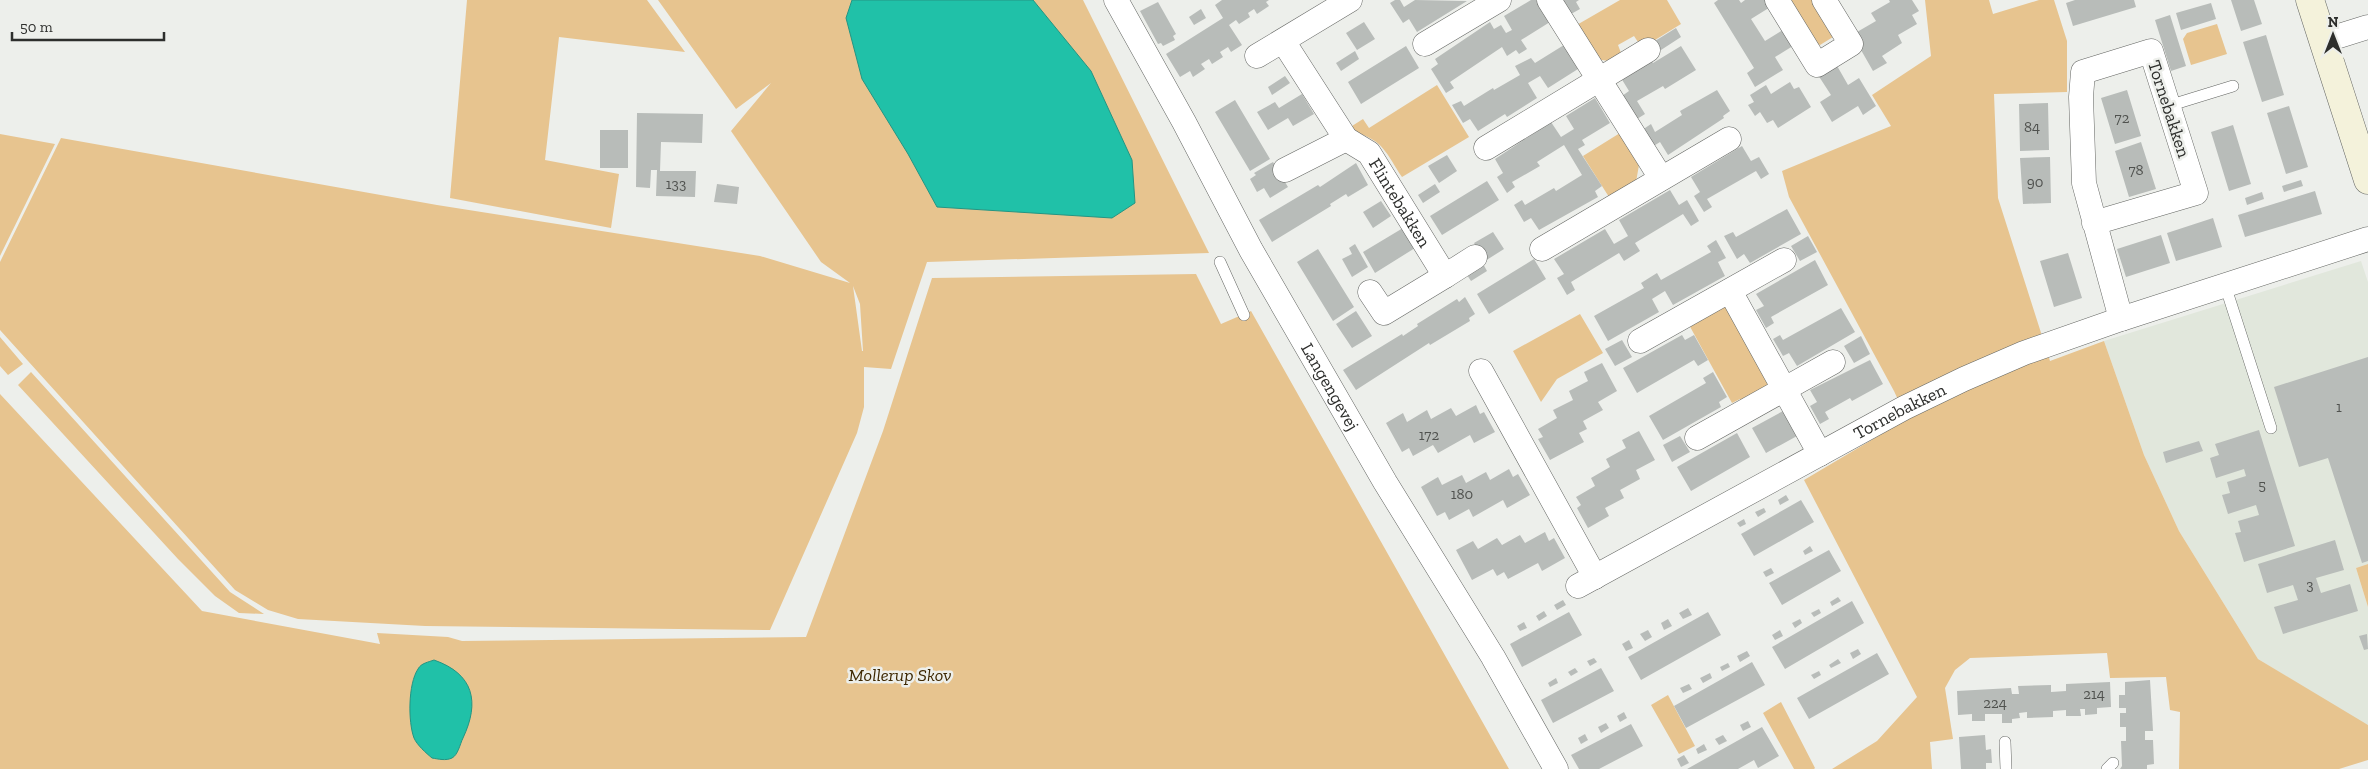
<svg xmlns="http://www.w3.org/2000/svg" width="2368" height="769" viewBox="0 0 2368 769" font-family="'Zilla Slab',serif">
<style>
.built{fill:#e1e7dc}
.green{fill:#e7c48f;fill-rule:evenodd}
.water{fill:#20c1a8;stroke:#249583}
.building{fill:#b8bcb9}
.lines{fill:none;stroke-linecap:round;stroke-linejoin:round}
.lane-casing{stroke:#646663;stroke-width:12}
.street-casing{stroke:#646663;stroke-width:25}
.secondary-casing{stroke:#646663;stroke-width:29}
.lane{stroke:#fff;stroke-width:11}
.street{stroke:#fff;stroke-width:24}
.secondary{stroke:#f4f2db;stroke-width:28}
.labels{text-anchor:middle;stroke-width:5;stroke-linejoin:round;paint-order:stroke}
.number-label{font-size:15px;fill:#50524f}
.street-label{font-size:18px;fill:#2d2e2c;stroke:#edefeb}
.park-label{font-size:18px;font-style:italic;fill:#3d2700;stroke:#edefeb}
</style>
<rect width="100%" height="100%" fill="#edefeb"/>
<!-- built -->
<path class="built" d="M2361 261 2368 282V564L2356 568 2368 607V725L2358 721 2258 659 2179 531 2144 455 2104 341Z"/>
<!-- green -->
<path class="green" d="M467 0H647L685 52 559 37 545 160 619 174 611 228 450 198Z
M658 0H1083L1209 253 927 262 891 369 864 367V407L857 433 770 630 425 626 298 619 268 610 235 590 0 330V262L61 138 437 205 760 256 850 283 821 262 731 131 771 83 736 109ZM853 286 860 304 863 351H862Z
M1620 0H1667L1681 24 1642 48 1634 36 1618 45 1621 53 1609 61 1595 59 1575 26Z
M1789 0H1816L1833 37 1820 45 1817 44Z
M1925 0H1989L1993 14 2039 0H2054L2067 41V92L1994 94 1998 198 2050 361 2104 341 2144 455 2179 531 2258 659 2368 725V760L2339 769H2179L2180 712 2170 710 2166 677 2110 678 2107 653 1970 658 1955 670 1945 688 1953 739 1930 742 1932 769H1832L1877 741 1917 697 1804 480 1907 419 1894 391 1789 197 1782 171 1891 126 1872 95 1931 56Z
M2217 24 2227 54 2191 65 2183 39 2187 33Z
M1437 85 1469 137 1402 177C1386 153 1384 141 1355 132L1352 126 1363 119 1369 128Z
M1620 133 1639 165 1636 182 1609 197 1583 156Z
M0 134 55 144 0 256Z
M1196 274 1221 324 1251 311 1509 769H0V394L202 611 380 644 377 633 448 637 462 641 806 637 883 431 932 278Z
M1715 305 1731 308 1770 378 1766 392 1744 405 1740 399 1732 403 1688 323Z
M1580 314 1603 353 1557 379 1541 402 1513 351Z
M0 337 23 364 8 375 0 366Z
M31 372 230 592 264 614 239 613 215 596 178 559 18 385Z
M2368 564V607L2356 568Z
M1668 695 1695 746 1679 754 1651 705Z
M1781 702 1815 768 1814 769H1794L1763 713Z"/>
<!-- water -->
<path class="water" d="M852 0H1033L1091 71 1132 160 1135 203 1112 218 937 207 908 154 862 79 846 18Z
M434 660C474 674 480 702 463 738 460 744 458 755 452 758 446 761 438 759 432 758 426 753 417 745 414 738 408 722 408 684 418 669 421 663 429 662 434 660Z"/>
<!-- building -->
<path class="building" d="M1222 0H1269L1266 2 1269 6 1257 14 1254 9 1248 13 1250 17 1239 24 1236 20 1229 25 1242 45 1231 52 1228 47 1220 52 1223 57 1212 64 1209 59 1201 64 1205 69 1193 77 1190 71 1180 77 1166 54 1223 18 1215 5Z
M1395 0H1400L1404 7 1415 0 1467 1 1417 32 1409 19 1403 23 1390 3Z
M1531 0H1536L1550 22 1521 40 1527 49 1519 54 1516 50 1507 56 1502 47 1450 82 1454 88 1446 93 1431 69 1438 64 1435 59 1490 22 1494 29 1501 25 1506 33 1512 30 1504 16Z
M1562 0H1579L1576 2 1580 9 1571 14Z
M1718 0H1739L1741 3 1745 0H1768L1772 6 1751 19 1765 41 1786 28 1796 44 1775 57 1783 70 1755 87 1747 73 1754 68 1714 3Z
M1889 0H1912L1919 11 1912 15 1917 24 1898 35 1902 43 1882 56 1887 63 1873 71 1857 43V32L1876 21 1871 13 1890 2Z
M2075 0H2134L2136 7 2073 26 2066 3Z
M2231 0H2254L2262 24 2241 31Z
M1158 2 1176 34 1173 36 1175 40 1163 46 1161 43 1158 44 1140 11Z
M2211 3 2216 19 2181 30 2176 13Z
M1201 9 1206 18 1194 25 1189 17Z
M2170 15 2186 66 2171 71 2155 20Z
M1364 22 1375 39 1357 50 1346 33Z
M1676 28 1681 37 1661 50 1655 41Z
M2266 35 2284 95 2262 102 2243 42Z
M1564 45 1578 69 1548 88 1540 76 1528 83 1537 98 1507 117 1505 114 1478 131 1470 119 1463 123 1452 105 1461 101 1464 106 1493 88 1494 90 1520 75 1515 66 1531 58 1535 63Z
M1406 46 1419 68 1361 104 1348 82Z
M1681 46 1696 70 1665 89 1663 86 1637 101 1645 114 1637 119 1622 96 1629 91 1621 78 1651 60 1653 63Z
M1355 51 1359 59 1341 71 1336 63Z
M1836 64 1848 85 1859 78 1876 106 1863 115 1858 106 1832 122 1820 102 1831 95 1818 75Z
M1285 76 1290 83 1272 95 1268 87Z
M1790 82 1794 89 1799 87 1811 107 1778 128 1773 120 1767 123 1760 112 1755 116 1748 105 1754 102 1750 95 1766 85 1771 94Z
M1717 90 1730 111 1723 116 1724 118 1668 155 1660 142 1652 147 1642 130 1651 124 1655 132 1682 115 1680 111Z
M2127 90 2141 136 2115 144 2101 98Z
M1302 94 1314 114 1293 126 1288 118 1268 130 1257 112 1275 102 1279 108Z
M1595 98 1610 123 1582 140 1585 145 1578 149 1602 186 1595 191 1598 197 1539 230 1531 218 1524 222 1514 205 1522 200 1525 205 1554 188 1556 191 1582 175 1564 145 1537 162 1540 166 1512 182 1515 187 1507 193 1497 177 1503 173 1495 159 1551 122 1561 137 1574 129 1566 116Z
M1235 100 1270 159 1250 171 1215 112Z
M2048 103 2049 150 2020 151 2019 104Z
M2289 106 2308 167 2286 174 2267 113Z
M637 113 703 114 702 143 661 142 660 171H696L695 197 656 196 657 170H651L650 188 636 187Z
M2233 125 2251 184 2229 191 2211 132Z
M600 130H628V168H600Z
M2141 142 2156 189 2129 197 2115 151Z
M1742 146 1751 161 1759 157 1769 174 1761 179 1756 171 1707 199 1712 207 1704 212 1694 196 1700 192 1691 177Z
M1447 155 1457 171 1439 183 1428 166Z
M2050 157 2051 203 2023 204 2020 158Z
M1273 162 1288 187 1270 198 1264 188 1257 192 1250 179 1256 175 1254 173Z
M1356 163 1368 185 1348 197 1346 194 1330 204 1331 206 1272 242 1259 220 1318 185 1320 187Z
M2301 180 2303 186 2284 192 2282 186Z
M1487 181 1499 200 1442 235 1430 216Z
M717 184 739 187 737 204 714 202Z
M1435 184 1440 192 1423 203 1418 195Z
M1670 190 1679 205 1687 200 1699 221 1691 226 1683 214 1635 243 1640 251 1624 261 1619 253 1571 282 1575 290 1567 295 1557 278 1564 274 1554 259 1605 229 1614 244 1628 236 1619 220Z
M2315 191 2322 214 2245 237 2238 215Z
M2262 192 2264 199 2247 205 2245 198Z
M1381 201 1391 216 1373 228 1363 212Z
M1787 209 1801 234 1750 263 1744 254 1737 259 1724 236 1733 232 1736 237Z
M2213 218 2222 247 2176 261 2167 233Z
M1403 228 1415 248 1375 273 1363 252Z
M1493 232 1504 249 1485 261 1474 243Z
M2161 235 2170 263 2126 277 2117 249Z
M1808 236 1817 252 1800 261 1791 246Z
M1716 240 1726 258 1718 262 1725 276 1673 305 1665 291 1652 299 1659 312 1608 341 1594 316 1644 288 1641 283 1657 273 1661 280 1711 252 1707 246Z
M1355 244 1368 267 1352 277 1342 259 1352 254 1349 248Z
M1318 249 1354 307 1333 321 1297 262Z
M2068 253 2082 298 2054 307 2040 261Z
M1534 259 1546 279 1489 314 1477 294Z
M1815 260 1828 285 1771 317 1774 323 1766 328 1756 310 1764 306 1756 294Z
M1482 262 1487 271 1471 281 1465 272Z
M1465 297 1475 314 1469 318 1470 321 1430 345 1429 343 1356 390 1343 370 1402 334 1403 336 1418 326 1417 324 1457 299 1459 302Z
M1841 308 1855 332 1797 366 1789 353 1783 356 1773 339 1780 335 1783 340Z
M1356 311 1372 336 1352 348 1336 324Z
M1682 335 1685 340 1694 335 1708 360 1698 366 1694 360 1637 393 1623 368Z
M1861 336 1870 354 1854 363 1844 346Z
M1622 340 1632 357 1615 366 1605 349Z
M2368 357V561L2362 563 2328 458 2299 467 2274 387Z
M1870 360 1883 384 1852 401 1850 398 1825 412 1829 419 1820 424 1810 406 1817 402 1810 390Z
M1602 363 1617 391 1598 402 1603 410 1583 421 1587 429 1579 433 1584 442 1550 460 1538 439 1543 437 1538 429 1557 418 1553 410 1573 400 1569 391 1588 381 1584 372Z
M1713 372 1727 397 1719 402 1721 407 1663 440 1649 416 1706 383 1703 378Z
M1476 405 1480 414 1484 412 1495 432 1474 443 1470 435 1438 453 1433 445 1413 456 1409 448 1402 452 1386 423 1403 413 1407 422 1427 410 1431 419 1451 408 1456 416Z
M1783 411 1797 436 1766 453 1752 428Z
M2259 430 2295 546 2244 562 2235 533 2241 532 2238 521 2259 515 2256 505 2228 514 2222 495 2230 493 2227 482 2246 476 2244 469 2216 478 2210 458 2219 455 2215 444Z
M1639 431 1655 460 1636 470 1640 479 1620 490 1624 498 1605 508 1609 516 1588 528 1577 508 1581 505 1576 497 1595 486 1591 478 1610 467 1606 459 1626 448 1622 440Z
M1737 433 1750 457 1691 491 1677 467Z
M1680 436 1690 452 1672 462 1663 445Z
M2199 441 2203 451 2166 463 2163 452Z
M1509 469 1513 477 1518 474 1530 495 1507 508 1503 500 1473 517 1469 509 1449 520 1445 512 1437 516 1421 487 1438 477 1442 485 1462 475 1466 483 1486 472 1490 480Z
M1786 495 1789 500 1780 505 1778 500Z
M1801 500 1814 522 1754 556 1741 534Z
M1764 508 1766 512 1758 517 1755 512Z
M1744 519 1746 524 1740 527 1737 523Z
M1545 532 1549 541 1554 538 1565 558 1542 571 1538 563 1508 579 1504 572 1497 576 1493 569 1472 580 1456 550 1473 541 1478 549 1497 538 1502 545 1520 535 1525 543Z
M2335 540 2344 570 2316 578 2321 593 2350 584 2358 611 2283 634 2274 607 2298 600 2293 585 2267 593 2258 564Z
M1810 546 1813 551 1805 555 1803 551Z
M1829 550 1841 571 1782 605 1769 583Z
M1771 568 1774 573 1766 577 1763 572Z
M1838 597 1841 601 1832 606 1830 602Z
M1563 600 1566 605 1557 610 1554 605Z
M1852 601 1864 623 1785 669 1772 647Z
M1688 608 1692 615 1683 619 1679 613Z
M1819 609 1821 613 1814 617 1811 613Z
M1544 611 1547 616 1539 621 1536 616Z
M1569 612 1582 635 1522 667 1510 644Z
M1708 612 1721 635 1641 680 1628 657Z
M1668 619 1672 626 1664 630 1661 623Z
M1800 619 1802 623 1795 628 1792 623Z
M1524 622 1527 628 1520 631 1517 626Z
M1648 630 1652 637 1645 641 1640 634Z
M1780 630 1783 636 1775 640 1772 635Z
M2367 634 2368 649 2364 650 2359 636Z
M1629 640 1633 648 1626 651 1622 644Z
M1858 649 1861 654 1853 659 1850 653Z
M1747 651 1750 656 1740 662 1737 656Z
M1877 653 1889 674 1809 719 1797 698Z
M1594 658 1597 662 1590 666 1587 661Z
M1838 659 1841 663 1831 668 1829 665Z
M1752 662 1765 685 1686 728 1674 706Z
M1728 663 1730 667 1722 671 1720 667Z
M1575 668 1578 672 1571 676 1568 672Z
M1601 668 1614 691 1553 723 1541 700Z
M1819 671 1821 675 1814 679 1811 675Z
M1710 673 1712 678 1703 683 1700 678Z
M1556 678 1558 683 1550 687 1548 683Z
M2150 680 2153 731H2145V740H2153L2154 764 2147 765V769H2120L2122 766 2121 741H2126V727H2120V713H2126V708H2119V695H2125V682Z
M2110 682 2111 707 2097 708V714L2085 715V709H2080L2081 716H2066V710L2053 711V717L2027 718V712L2019 713 2020 718 2012 719V723H2002V714H1985V721H1972V714L1958 715 1957 691 2011 688 2012 694H2019L2018 686 2051 685V692L2066 691V684Z
M1689 684 1692 689 1683 693 1680 688Z
M1624 712 1627 718 1620 722 1617 716Z
M1748 721 1751 727 1743 731 1740 725Z
M1606 723 1609 728 1601 733 1598 727Z
M1631 724 1643 746 1599 769H1579L1571 755Z
M1762 727 1779 756 1758 768 1754 760 1738 769H1687Z
M1585 734 1588 740 1581 744 1578 738Z
M1723 735 1727 741 1719 745 1715 739Z
M1985 735 1986 750 1991 749 1992 763H1986V769H1961L1959 737Z
M1704 744 1707 750 1698 754 1696 749Z
M1684 755 1689 763 1681 767 1677 759Z"/>
<g class="lines">
<defs>
<path id="lane" d="M2168 106 2233 86
M1220 262 1244 315
M2225 285 2271 428
M2005 742 2006 769
M2107 769 2113 763"/>
<g id="street">
<path id="s1" d="M1116 0 1184 122 1251 250 1385 482 1493 657 1556 769"/>
<path d="M1549 0 1661 178"/>
<path d="M1777 0 1817 65 1851 44 1824 0"/>
<path id="s2" d="M1283 41 1346 139 1369 153 1445 276 1475 257"/>
<path d="M2323 41 2368 27"/>
<path d="M1425 44 1499 0"/>
<path d="M1257 56 1350 0"/>
<path d="M1486 148 1648 50"/>
<path d="M1285 170 1346 139"/>
<path d="M2094 223 2196 193 2151 51 2083 72 2081 97 2084 183 2121 319"/>
<path d="M1542 249 1729 139"/>
<path d="M1730 291 1820 454"/>
<path d="M1370 292 1384 313 1445 276"/>
<path d="M1640 341 1784 260"/>
<path d="M1481 371 1595 577"/>
<path d="M1697 438 1833 362"/>
<path id="s3" d="M1578 586 1904 408 1964 379 2024 353 2121 319 2368 239"/>
</g>
<path id="secondary" d="M2310 0 2368 180"/>
</defs>
<!-- lane casing -->
<use href="#lane" class="lane-casing"/>
<!-- street casing -->
<use href="#street" class="street-casing"/>
<!-- secondary casing -->
<use href="#secondary" class="secondary-casing"/>
<!-- lane -->
<use href="#lane" class="lane"/>
<!-- street -->
<use href="#street" class="street"/>
<!-- secondary -->
<use href="#secondary" class="secondary"/>
</g>
<g class="labels">
<!-- number labels -->
<g class="number-label">
<text x="2122" y="123">72</text>
<text x="2032" y="132">84</text>
<text x="2136" y="175">78</text>
<text x="2035" y="187">90</text>
<text x="676" y="189">133</text>
<text x="2339" y="412">1</text>
<text x="1429" y="440">172</text>
<text x="2262" y="490">5</text>
<text x="1462" y="499">180</text>
<text x="2310" y="590">3</text>
<text x="2094" y="699">214</text>
<text x="1995" y="708">224</text>
</g>
<!-- street labels -->
<g class="street-label">
<text transform="translate(2169 109) rotate(72)" y="6">Tornebakken</text>
<text dy="6" stroke="none"><textPath href="#s2" startOffset="202">Flintebakken</textPath></text>
<text dy="6" stroke="none"><textPath href="#s1" startOffset="442">Langengevej</textPath></text>
<text dy="6" stroke="none"><textPath href="#s3" startOffset="366">Tornebakken</textPath></text>
</g>
<!-- park labels -->
<g class="park-label">
<text x="900" y="681">Mollerup Skov</text>
</g>
</g>
<!-- north arrow -->
<g transform="translate(2333 35)" stroke="#edefeb" stroke-width="4" paint-order="stroke">
<path d="M0-4L9 19L0 12L-9 19Z" fill="#2d2e2c"/>
<text y="-8" font-size="14" font-weight="bold" text-anchor="middle" fill="#2d2e2c">N</text>
</g>
<!-- scale -->
<path d="M12 32v8h152v-8" fill="none" stroke="#2d2e2c" stroke-width="2.5"/>
<text x="20" y="32" font-size="15" fill="#2d2e2c" stroke="#edefeb" stroke-width="4" paint-order="stroke">50 m</text>
</svg>
